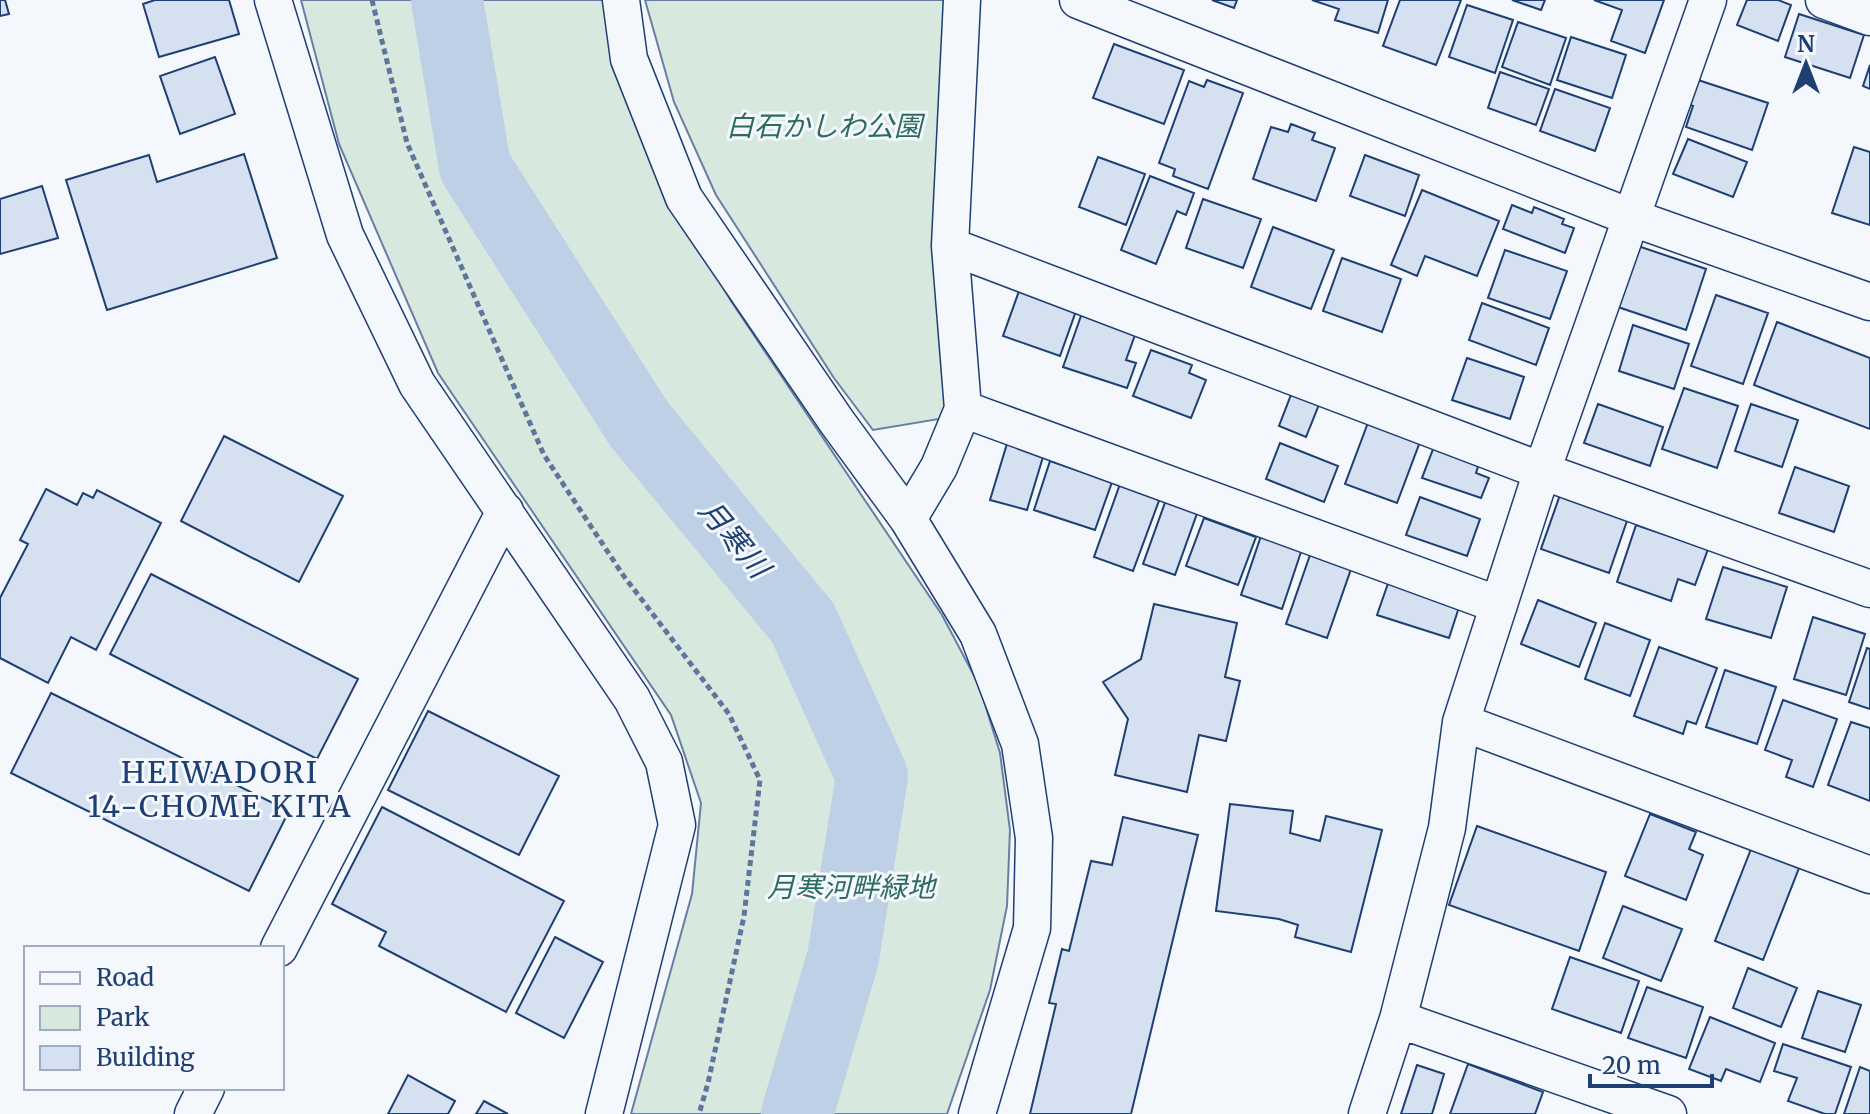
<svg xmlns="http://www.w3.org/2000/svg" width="1870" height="1114" viewBox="0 0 1870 1114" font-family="Merriweather,'Noto Sans JP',serif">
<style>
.green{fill:#d7e8df;stroke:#687fa3;stroke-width:2}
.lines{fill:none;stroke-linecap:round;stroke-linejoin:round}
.river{stroke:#bed0e5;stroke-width:72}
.building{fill:#d5e0f0;stroke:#1d3f73;stroke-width:2}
.street-casing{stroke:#1d3f73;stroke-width:39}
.path{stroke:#5e769c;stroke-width:5;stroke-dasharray:6 4;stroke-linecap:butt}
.street{stroke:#f4f7fb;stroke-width:36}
.labels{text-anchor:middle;stroke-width:6;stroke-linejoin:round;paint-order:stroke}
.park-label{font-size:28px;font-style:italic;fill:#2c6c60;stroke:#f4f7fb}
.water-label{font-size:30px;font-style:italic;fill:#1d3f73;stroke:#f4f7fb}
.neighbourhood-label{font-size:30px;letter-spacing:2px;fill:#1d3f73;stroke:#f4f7fb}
</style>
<rect width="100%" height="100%" fill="#f4f7fb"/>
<!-- green -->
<path class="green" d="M301 0H603L617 66 673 201 731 301 942 615 979 685 1000 753 1010 830 1007 906 990 990 947 1114H631L692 894 701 803 671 715 438 373 339 144Z
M645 0H950L945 418 873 430 834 378 716 195 674 102Z"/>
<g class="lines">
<!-- river -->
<path class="river" d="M447 0 475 167 639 424 803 623 872 776 843 958 797 1114"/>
</g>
<!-- building -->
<path class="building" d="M0 0H5L9 14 0 16Z
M155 0H229L239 34 159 57 143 4Z
M1212 0H1237L1234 8Z
M1312 0H1388L1378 33 1335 20 1339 9Z
M1400 0H1461L1436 65 1383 46Z
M1512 0H1545L1541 10Z
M1594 0H1664L1645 53 1611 41 1622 10Z
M1747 0H1778L1791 5 1778 41 1737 25Z
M1467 5 1513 20 1495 73 1449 57Z
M1799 14 1864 35 1850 78 1785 57Z
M1518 22 1566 38 1550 85 1502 67Z
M1571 37 1626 55 1612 98 1557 80Z
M1114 44 1184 70 1164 124 1093 98Z
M215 57 235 114 180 134 160 76Z
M1870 65V89L1863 86Z
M1500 72 1549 89 1536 125 1488 108Z
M1695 79 1768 103 1752 150 1686 127 1693 106 1687 104Z
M1207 80 1243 93 1208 189 1173 176 1175 169 1159 163 1189 81 1204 87Z
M1555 89 1610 108 1595 151 1540 131Z
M1291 124 1315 133 1312 140 1335 148 1316 201 1253 179 1271 127 1288 132Z
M1688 139 1747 162 1733 197 1673 174Z
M1854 147 1870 152V225L1832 213Z
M244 154 277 258 107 310 66 180 149 155 157 182Z
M1365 155 1419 175 1405 216 1350 196Z
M1098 157 1145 174 1126 225 1079 207Z
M1150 176 1194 193 1186 215 1177 211 1156 264 1121 250Z
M42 186 58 238 0 254V199Z
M1422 190 1499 221 1477 276 1425 256 1417 276 1391 265Z
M1203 199 1261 219 1243 268 1186 248Z
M1512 205 1532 213 1534 207 1564 219 1562 224 1574 228 1565 253 1503 229Z
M1273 227 1334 250 1311 309 1251 287Z
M1638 246 1706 269 1686 330 1618 307Z
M1505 250 1567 271 1550 319 1488 298Z
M1342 258 1401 279 1382 332 1323 311Z
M1019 291 1076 311 1060 356 1003 336Z
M1716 295 1768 313 1743 384 1691 366Z
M1482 303 1549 328 1536 365 1469 340Z
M1082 313 1136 332 1126 360 1136 363 1127 388 1063 367Z
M1777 322 1870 358V429L1754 385Z
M1633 325 1689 344 1674 389 1619 371Z
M1151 350 1192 365 1189 373 1206 380 1191 418 1133 396Z
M1467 358 1524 377 1510 419 1452 400Z
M1294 387 1322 397 1306 437 1279 426Z
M1684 388 1738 406 1717 468 1662 449Z
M1598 404 1663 427 1650 466 1584 443Z
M1751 404 1798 420 1782 467 1735 451Z
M1369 420 1421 439 1397 503 1345 484Z
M224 436 343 496 299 582 181 521Z
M1009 437 1046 447 1027 510 990 500Z
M1280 443 1338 466 1324 502 1266 479Z
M1435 444 1480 460 1476 473 1489 478 1481 498 1422 478Z
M1050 461 1112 482 1095 530 1034 510Z
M1795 467 1849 486 1834 532 1779 513Z
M1120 484 1160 498 1133 571 1094 557Z
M46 489 77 505 83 493 93 498 97 490 161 523 96 650 71 637 48 683 0 658V598L28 544 20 540Z
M1561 492 1629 515 1609 573 1541 549Z
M1167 497 1199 508 1175 575 1143 564Z
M1420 497 1480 519 1467 556 1406 535Z
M1204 518 1256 537 1238 585 1186 566Z
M1636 525 1708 549 1695 585 1678 579 1671 601 1617 582Z
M1261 536 1302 549 1282 609 1241 595Z
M1310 555 1351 569 1327 638 1286 624Z
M1723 567 1787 587 1771 638 1706 619Z
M1392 572 1463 595 1449 638 1377 615Z
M151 574 358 679 317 759 110 654Z
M1538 600 1596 623 1579 667 1521 644Z
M1154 604 1237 623 1225 677 1240 681 1226 741 1199 735 1187 792 1115 775 1128 719 1103 682 1141 659Z
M1813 617 1865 634 1846 695 1794 679Z
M1605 623 1650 640 1630 696 1585 679Z
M1659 647 1717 668 1696 724 1687 721 1683 734 1634 716Z
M1867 648 1870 649V709L1849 702Z
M1725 670 1776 687 1757 744 1706 727Z
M51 693 289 811 249 891 11 773Z
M1783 700 1837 719 1813 787 1786 777 1792 760 1765 750Z
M428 711 559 776 519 855 388 790Z
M1851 722 1870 728V801L1828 785Z
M1230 804 1293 811 1290 833 1320 841 1326 816 1382 830 1351 952 1295 937 1298 925 1279 919 1216 911Z
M382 807 564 901 506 1012 379 946 386 932 332 904Z
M1650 814 1696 832 1689 849 1703 855 1686 900 1625 876Z
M1123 817 1198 835 1131 1114H1030L1056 1004 1049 1003 1062 949 1069 951 1091 861 1112 865Z
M1477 826 1606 872 1579 951 1449 905Z
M1751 849 1799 868 1763 960 1715 941Z
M1623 906 1682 929 1661 981 1603 958Z
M555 937 603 962 564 1038 516 1013Z
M1570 957 1639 981 1621 1033 1552 1009Z
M1748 968 1797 988 1781 1027 1733 1008Z
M1647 987 1703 1007 1686 1058 1628 1038Z
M1818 991 1861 1005 1845 1052 1802 1038Z
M1710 1017 1775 1043 1760 1082 1726 1069 1721 1081 1689 1069Z
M1783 1044 1851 1067 1835 1114H1825L1788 1101 1797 1078 1774 1071Z
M1468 1064 1543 1092 1535 1114H1450Z
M1417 1065 1444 1074 1432 1114H1401Z
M1860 1067 1870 1071V1114H1844Z
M408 1075 455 1101 448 1114H388Z
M484 1101 508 1114H476Z"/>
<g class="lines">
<defs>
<path id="street" d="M273 0 345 235 417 384 632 699 664 762 677 825 604 1114
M621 0 629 59 684 198 837 422 908 519 978 634 1020 744 1034 838 1032 928 977 1114
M1078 0 1630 217 1870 302
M1824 0 1870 17
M950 246 1542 471 1870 589
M963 409 1499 605
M908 519 939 467 963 409 950 246 962 0
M1461 722 1870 875
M279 948 505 511
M1398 1019 1668 1114
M193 1114 206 1088
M1367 1114 1398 1019 1447 828 1461 722 1542 471 1708 0"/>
</defs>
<!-- street casing -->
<use href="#street" class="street-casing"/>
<!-- path -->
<path class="path" d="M372 0 407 143 544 455 623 575 729 714 760 780 744 916 708 1083 699 1114"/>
<!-- street -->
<use href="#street" class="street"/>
</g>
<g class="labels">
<!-- park labels -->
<g class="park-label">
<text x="824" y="136">白石かしわ公園</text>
<text x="851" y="897">月寒河畔緑地</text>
</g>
<!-- water labels -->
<g class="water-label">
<text transform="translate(734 539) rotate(50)" y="10">月寒川</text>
</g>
<!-- neighbourhood labels -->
<g class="neighbourhood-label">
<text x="220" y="783">HEIWADORI<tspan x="220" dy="34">14-CHOME KITA</tspan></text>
</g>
</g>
<!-- legend -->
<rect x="24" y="946" width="260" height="144" fill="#f4f7fb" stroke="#9eadc5" stroke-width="2"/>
<rect x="40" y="972" width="40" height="12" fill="#f4f7fb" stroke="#9eadc5" stroke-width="2"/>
<text x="96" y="986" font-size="24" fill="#1d3f73">Road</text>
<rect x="40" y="1006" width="40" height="24" fill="#d7e8df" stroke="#9eadc5" stroke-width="2"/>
<text x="96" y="1026" font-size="24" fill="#1d3f73">Park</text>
<rect x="40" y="1046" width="40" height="24" fill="#d5e0f0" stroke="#9eadc5" stroke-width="2"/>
<text x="96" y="1066" font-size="24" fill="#1d3f73">Building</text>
<!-- north arrow -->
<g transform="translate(1806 64)" stroke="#f4f7fb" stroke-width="6" paint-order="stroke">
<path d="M0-6L14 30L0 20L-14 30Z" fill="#1d3f73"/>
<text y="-12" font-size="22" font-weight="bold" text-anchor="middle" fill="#1d3f73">N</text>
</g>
<!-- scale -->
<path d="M1590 1074v12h122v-12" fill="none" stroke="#1d3f73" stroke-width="4"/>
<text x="1602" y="1074" font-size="24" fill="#1d3f73" stroke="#f4f7fb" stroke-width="6" paint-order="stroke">20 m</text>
</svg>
